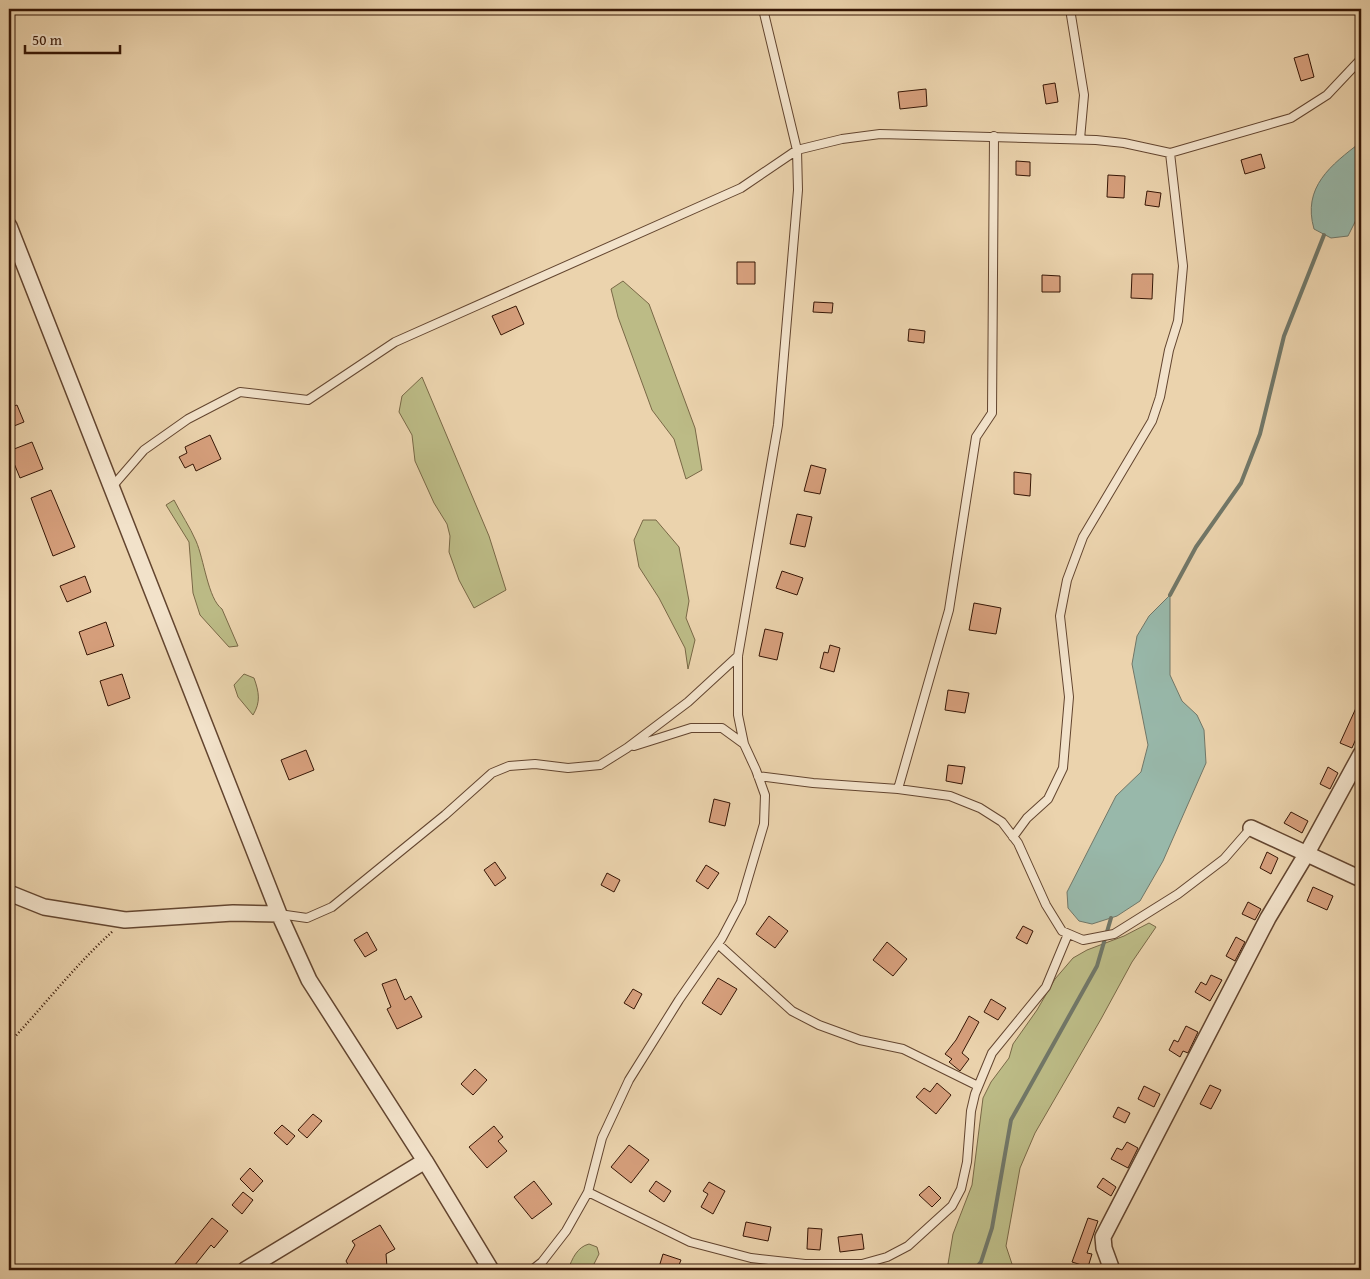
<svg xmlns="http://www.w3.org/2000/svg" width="1370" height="1279" viewBox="0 0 1370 1279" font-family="'Gentium Book Plus',serif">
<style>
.green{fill:#bcbb86;stroke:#796846}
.water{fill:#98b8aa;stroke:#717768}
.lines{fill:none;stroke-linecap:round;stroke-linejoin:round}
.stream{stroke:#717768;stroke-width:4}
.building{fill:#d69f7c;stroke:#361605}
.service-casing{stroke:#63452f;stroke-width:10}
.minor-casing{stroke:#63452f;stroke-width:18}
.path{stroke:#361605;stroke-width:2.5;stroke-dasharray:1 2.5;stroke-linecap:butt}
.service{stroke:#f2e2ca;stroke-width:8}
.minor{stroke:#f2e2ca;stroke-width:15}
</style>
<rect width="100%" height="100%" fill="#ebd3ad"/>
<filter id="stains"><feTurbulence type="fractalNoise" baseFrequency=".004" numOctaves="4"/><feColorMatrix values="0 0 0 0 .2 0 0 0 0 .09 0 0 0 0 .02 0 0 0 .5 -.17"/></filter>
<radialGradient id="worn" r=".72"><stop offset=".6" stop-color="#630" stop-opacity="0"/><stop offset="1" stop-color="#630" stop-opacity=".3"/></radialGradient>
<!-- green -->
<path class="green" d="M623 281 649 304 695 428 702 470 686 479 674 439 652 410 618 317 611 289Z
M422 377 489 536 506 590 474 608 459 580 449 552 450 536 447 524 434 503 415 461 412 435 399 412 402 396Z
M174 500C181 514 190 527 196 541 204 559 208 599 222 609L238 646 229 647 200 615 193 593 189 542 166 505Z
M643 520H656L679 547 689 601 686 618 695 640 688 669 685 648 659 598 639 567 634 540Z
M244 674 254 678C259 692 261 702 253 715L238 697 234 685Z
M1149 923 1156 927 1132 962 1101 1019 1035 1133 1020 1168 1006 1246 1014 1270H941L948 1264 953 1234 972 1185 983 1098 991 1082 1009 1058 1013 1044 1037 1010 1055 979 1073 958 1087 950 1124 936Z
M589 1244 597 1247 599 1254 591 1270H568C572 1259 577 1247 589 1244Z"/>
<!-- water -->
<path class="water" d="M1361 142V210L1348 236 1331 238 1314 229C1302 187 1331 165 1361 142Z
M1170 595V675L1182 701 1197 715 1204 730 1206 763 1163 861 1140 901 1117 916 1092 924 1079 921 1068 908 1067 892 1116 796 1141 772 1148 745 1132 664 1137 636 1149 616Z"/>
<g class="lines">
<!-- stream -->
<path class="stream" d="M1170 595 1196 547 1241 483 1260 434 1284 336 1324 235
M974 1270 981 1262 992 1228 1011 1120 1097 966 1111 918"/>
</g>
<!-- building -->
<path class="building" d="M1308 54 1314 77 1301 81 1294 58Z
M1055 83 1058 102 1046 104 1043 85Z
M926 89 927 106 900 109 898 92Z
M1261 154 1265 168 1245 174 1241 160Z
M1016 161 1030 162V176L1016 175Z
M1108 175 1125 176 1124 198 1107 197Z
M1147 191 1161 193 1159 207 1145 205Z
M737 262H755V284H737Z
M1132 274H1153L1152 299 1131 298Z
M1042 275 1060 276V292H1042Z
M814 302 833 303 832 313 813 312Z
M516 306 524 324 501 335 492 316Z
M909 329 925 331 924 343 908 341Z
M17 405 24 422 9 428V408Z
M210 435 221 459 196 471 193 464 185 468 179 457 187 453 185 447Z
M32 442 43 469 20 478 9 451Z
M811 465 826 469 820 494 804 491Z
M1014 472 1031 474 1030 496 1014 494Z
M51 490 75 547 53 556 31 498Z
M797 514 812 517 805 547 790 544Z
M782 571 803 578 797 595 776 588Z
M85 576 91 592 67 602 60 586Z
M974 603 1001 608 996 634 969 630Z
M106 622 114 646 87 655 79 632Z
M765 629 783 633 777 660 759 656Z
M830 645 840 648 834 672 820 668 824 652 828 653Z
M122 674 130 698 108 706 100 681Z
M948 690 969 693 965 713 945 710Z
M1361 697V727L1352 748 1340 743Z
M306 750 314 770 289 780 281 760Z
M948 765 965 767 962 784 946 781Z
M1328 767 1338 773 1330 789 1320 784Z
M714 799 730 803 725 826 709 822Z
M1291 812 1308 821 1302 833 1284 823Z
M1267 852 1278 858 1271 874 1260 868Z
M495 862 506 878 495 886 484 870Z
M706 865 719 873 708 889 696 881Z
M607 873 620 880 614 892 601 885Z
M1313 887 1333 896 1327 910 1307 901Z
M1248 902 1261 909 1255 920 1242 914Z
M769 916 788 931 775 948 756 934Z
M1023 926 1033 931 1027 944 1016 938Z
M367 932 377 950 365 957 354 940Z
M1236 937 1245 942 1235 961 1226 956Z
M887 942 907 959 893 976 873 960Z
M1211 975 1222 980 1210 1001 1195 992 1201 982 1206 985Z
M718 978 737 989 721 1015 702 1003Z
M396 979 405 1000 411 996 422 1017 397 1029 387 1009 391 1007 382 984Z
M633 989 642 994 634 1009 624 1003Z
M991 999 1006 1008 998 1020 984 1012Z
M969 1016 979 1022 962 1053 969 1059 960 1071 949 1062 952 1059 945 1054 956 1040Z
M1186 1026 1198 1032 1188 1053 1183 1051 1180 1057 1169 1050 1174 1040 1178 1042Z
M475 1069 487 1080 473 1095 461 1084Z
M937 1083 951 1095 936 1114 916 1097 924 1088 930 1092Z
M1210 1085 1221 1090 1211 1109 1200 1104Z
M1144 1086 1160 1094 1154 1107 1138 1099Z
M1118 1107 1130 1113 1125 1123 1113 1117Z
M313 1114 322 1121 307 1138 298 1130Z
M282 1125 295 1136 287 1145 274 1133Z
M494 1126 503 1137 498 1141 507 1151 487 1168 469 1147Z
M1127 1142 1138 1148 1128 1168 1111 1159 1117 1148 1122 1150Z
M629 1145 649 1160 631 1183 611 1167Z
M250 1168 263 1181 253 1192 240 1179Z
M1103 1178 1116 1187 1111 1196 1097 1187Z
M534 1181 552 1204 532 1219 514 1197Z
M656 1181 671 1191 664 1202 649 1191Z
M709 1182 725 1191 713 1214 701 1207 708 1194 703 1191Z
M929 1186 941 1198 932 1207 919 1195Z
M243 1192 253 1200 242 1214 232 1205Z
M212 1218 228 1231 214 1248 211 1245 191 1270H181L174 1265Z
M1088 1218 1098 1221 1087 1253 1092 1254 1088 1267 1072 1262Z
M746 1222 771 1227 768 1241 743 1236Z
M380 1225 395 1249 386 1254 387 1267 384 1270H351L346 1261 355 1245 352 1241Z
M808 1228 822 1229 820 1250 807 1249Z
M862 1234 864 1249 840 1252 838 1237Z
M663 1254 681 1260 677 1270 659 1267Z"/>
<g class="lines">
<defs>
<path id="service" d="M1070 9 1084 95 1080 139
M111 488 144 450 188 419 240 392 308 400 395 342 741 188 797 150 842 139 880 134 1096 140 1124 143 1170 153 1291 118 1327 95 1361 59
M634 746 691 728H722L744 744
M758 776 813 783 898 789 950 796 980 808 1002 822 1018 843 1046 905 1062 931 1083 940 1114 934 1178 894 1224 859 1251 828
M898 789 949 610 976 437 992 413 994 136
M1013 837 1027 818 1048 799 1063 768 1069 697 1060 616 1067 580 1083 537 1152 421 1160 397 1169 350 1178 321 1183 266 1170 153
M279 914 307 918 332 907 445 815 492 773 509 766 535 764 568 768 600 765 627 748 688 702 738 656
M718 944 792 1011 819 1025 860 1040 903 1049 978 1086
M588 1192 690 1242 751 1258 805 1264H862L887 1257 908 1246 952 1206 961 1189 967 1162 971 1111 975 1094 992 1053 1046 987 1068 934
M532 1270 542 1262 566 1231 588 1192 602 1138 629 1080 679 1000 722 938 741 902 764 824 765 795 756 770 744 744 738 715V656L778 425 798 190 797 150 763 9"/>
<path id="minor" d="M9 226 279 914 309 980 425 1161 491 1270
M1251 828 1361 879
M9 893 44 907 125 920 233 913 279 914
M245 1270 425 1161
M1112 1270 1104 1248 1103 1237 1268 918 1307 853 1361 754"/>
</defs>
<!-- service casing -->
<use href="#service" class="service-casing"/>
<!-- minor casing -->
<use href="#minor" class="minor-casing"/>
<!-- path -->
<path class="path" d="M9 1043C44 1006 75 965 113 931"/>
<!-- service -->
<use href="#service" class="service"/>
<!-- minor -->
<use href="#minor" class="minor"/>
</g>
<!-- margin -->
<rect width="1370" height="1279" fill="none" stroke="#ebd3ad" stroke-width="30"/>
<rect x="10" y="10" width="1350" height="1259" fill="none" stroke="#361605" stroke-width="2.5"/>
<rect x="15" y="15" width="1340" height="1249" fill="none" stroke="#361605"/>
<!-- scale -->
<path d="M25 45v8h95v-8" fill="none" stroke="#361605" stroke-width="2.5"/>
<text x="32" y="45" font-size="15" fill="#361605" stroke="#f2e2ca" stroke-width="4" paint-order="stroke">50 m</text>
<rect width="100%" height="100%" filter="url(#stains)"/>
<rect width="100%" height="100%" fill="url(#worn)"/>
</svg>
